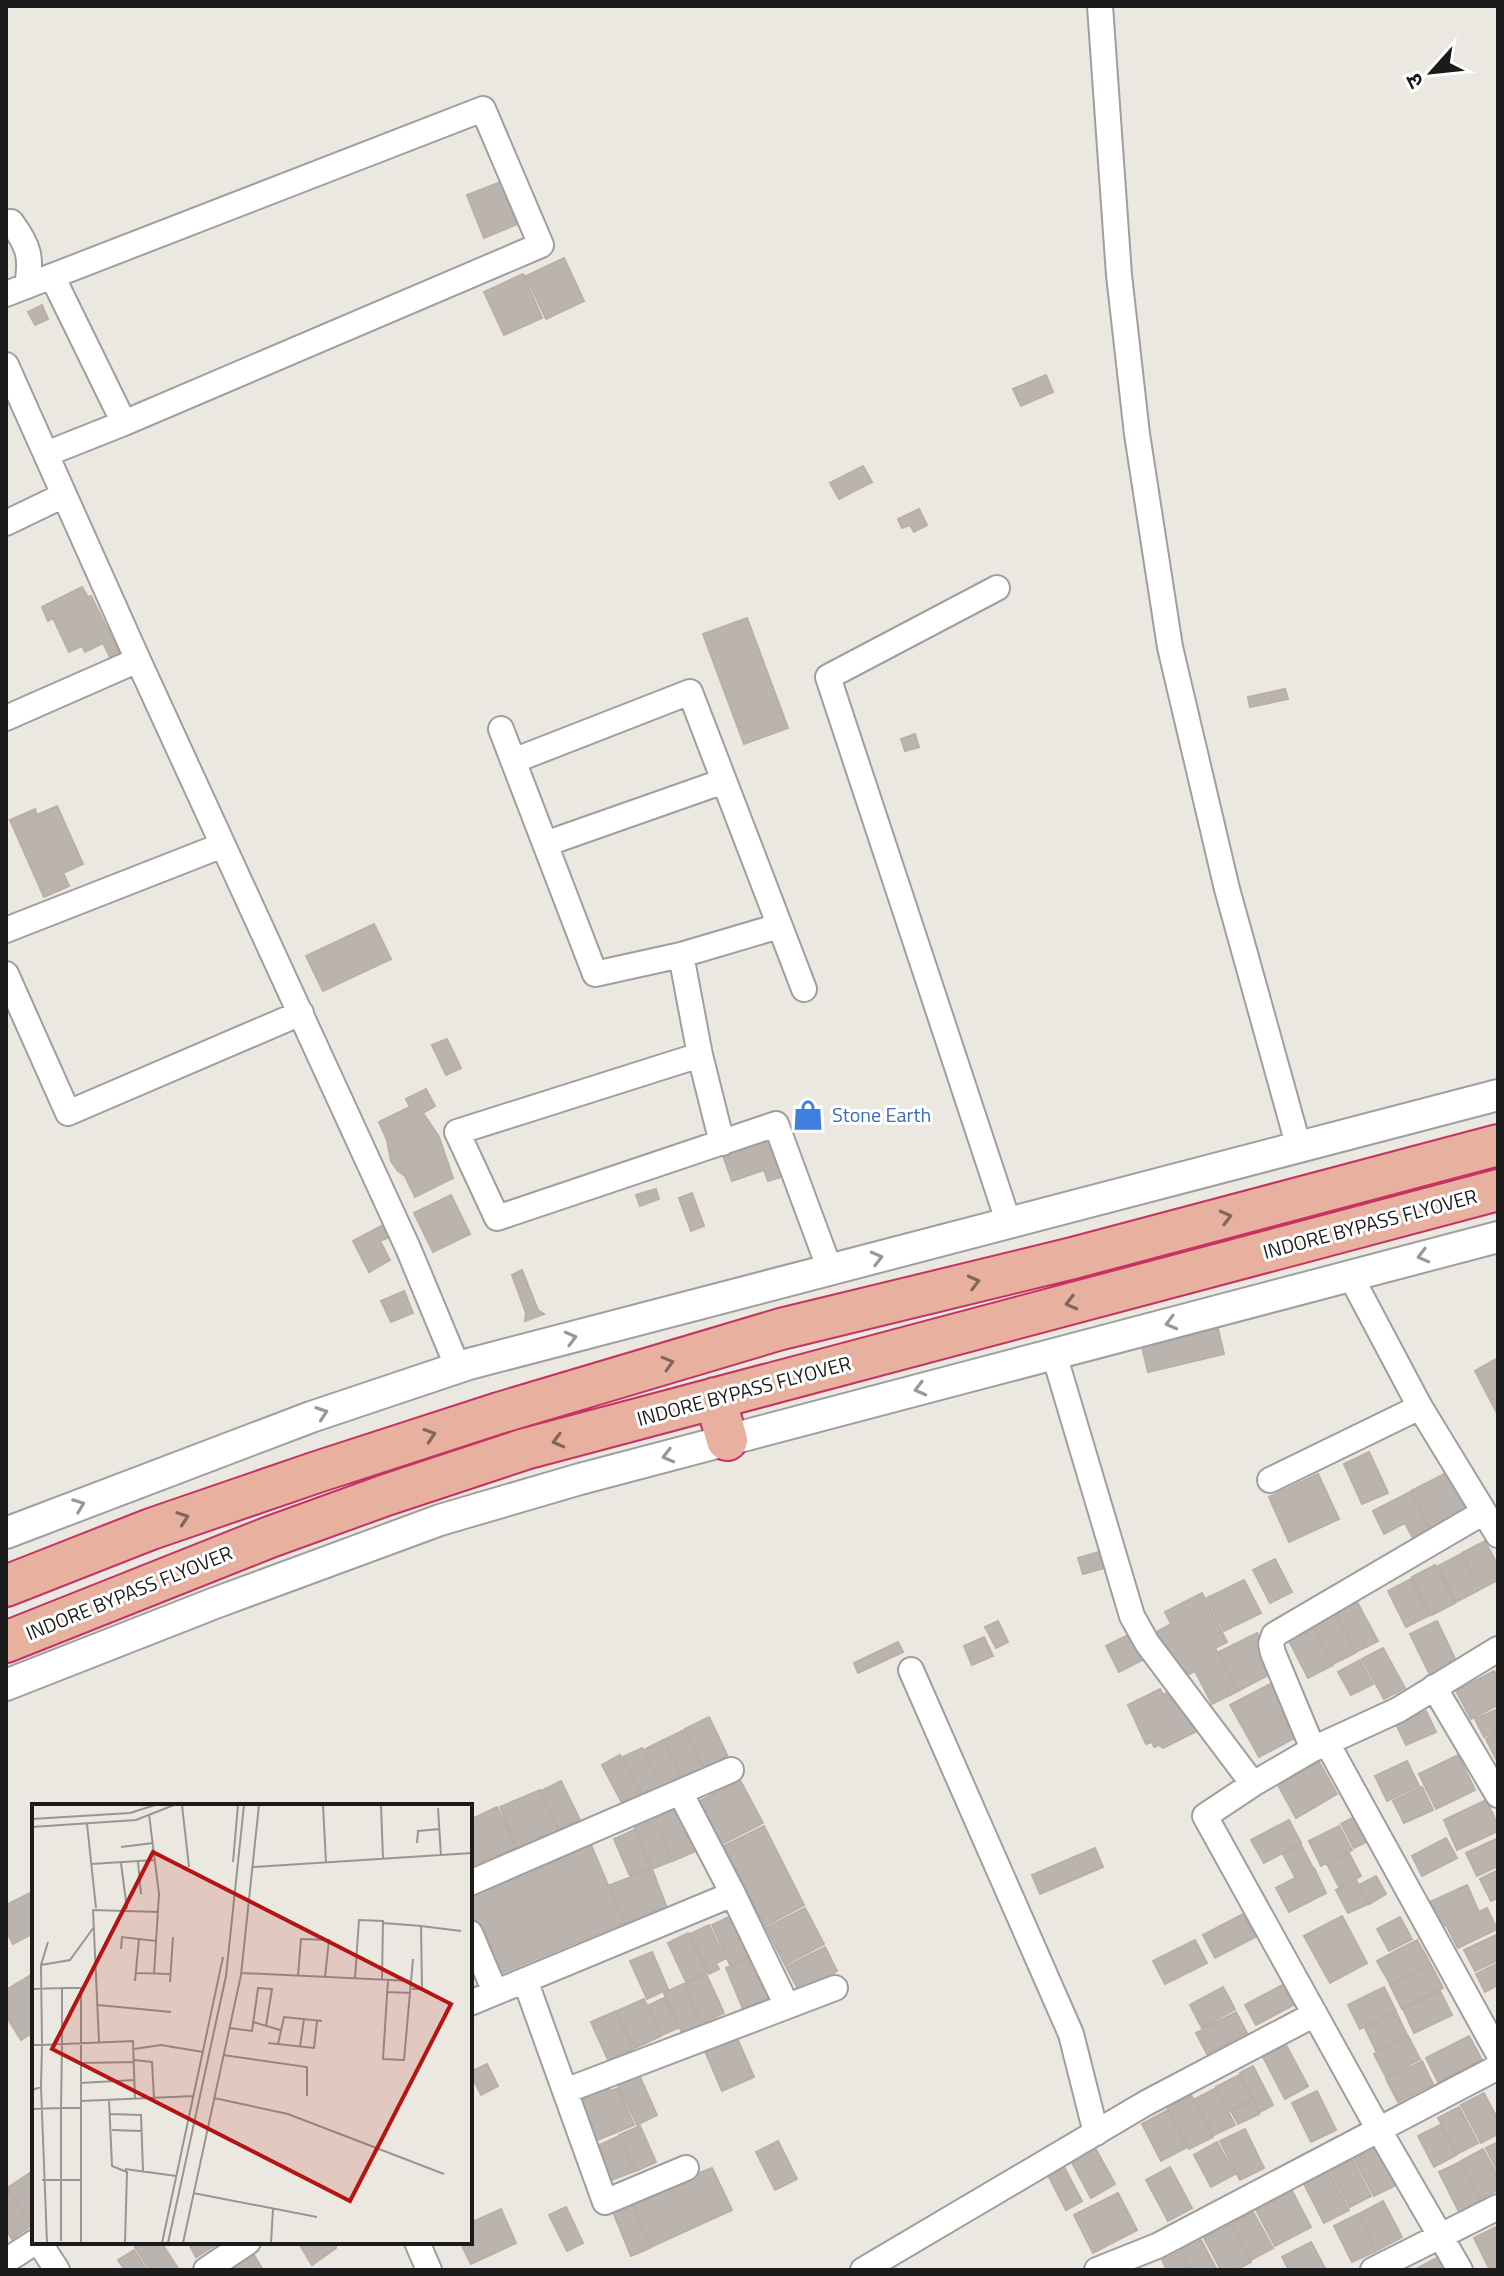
<svg xmlns="http://www.w3.org/2000/svg" width="1504" height="2276" viewBox="0 0 1504 2276" font-family="'Titillium Web','Noto Sans Devanagari',sans-serif">
<style>
.building{fill:#bbb4ae;stroke:#bbafa5;stroke-width:2}
.lines{fill:none;stroke-linecap:round;stroke-linejoin:round}
.minor-casing{stroke:#9f9f9f;stroke-width:28}
.tertiary-casing{stroke:#9f9f9f;stroke-width:34}
.trunk-casing{stroke:#c43362;stroke-width:44}
.minor{stroke:#fff;stroke-width:24}
.tertiary{stroke:#fff;stroke-width:30}
.trunk{stroke:#e8b09e;stroke-width:40}
.oneway{stroke:#82665c}
.oneway2{stroke:#989898}
.labels{text-anchor:middle;stroke-width:6;stroke-linejoin:round;paint-order:stroke}
.shop-label{font-size:20px;fill:#366cbe;stroke:#fff;text-anchor:start}
.street-label{font-size:20px;fill:#1b1b1b;stroke:#fff}
.inset-road{fill:none;stroke:#989692;stroke-width:2}
.view{fill:#b31512;fill-opacity:0.15;stroke:#b31512;stroke-width:4}
.inset-edge{fill:none;stroke:#1b1b1b;stroke-width:4}
</style>
<rect width="100%" height="100%" fill="#ebe8e1"/>
<!-- building -->
<path class="building" d="M503 181 520 223 484 238 467 195Z
M564 258 584 301 546 319 526 276Z
M523 274 542 318 504 335 484 292Z
M42 305 48 319 35 325 28 312Z
M1046 375 1053 392 1021 406 1013 389Z
M863 466 872 482 839 499 830 483Z
M919 509 927 525 914 532 910 525 902 528 898 519Z
M82 587 88 597 91 596 120 654 111 659 103 643 85 652 82 646 69 652 53 618 48 621 42 607Z
M747 618 788 728 744 744 703 634Z
M1285 689 1288 699 1250 707 1248 697Z
M915 734 919 747 905 751 901 739Z
M57 806 83 864 63 873 69 886 44 897 10 820 35 809 37 815Z
M374 924 391 959 323 991 306 956Z
M447 1039 461 1068 446 1075 432 1045Z
M426 1089 435 1106 423 1113 439 1137 453 1178 415 1197 405 1176 398 1171 391 1161 387 1140 379 1122 410 1107 406 1099Z
M776 1139 787 1175 768 1181 764 1170 732 1181 723 1156Z
M656 1189 659 1199 640 1206 636 1195Z
M692 1193 704 1226 691 1231 679 1198Z
M451 1195 470 1234 433 1252 414 1213Z
M383 1225 389 1237 380 1241 390 1260 369 1272 353 1241Z
M522 1270 538 1310 544 1314 525 1321 526 1313 512 1275Z
M404 1291 413 1313 391 1322 381 1301Z
M1218 1329 1224 1354 1148 1372 1142 1347Z
M1498 1358V1415L1475 1371Z
M1369 1452 1388 1493 1362 1504 1344 1464Z
M1448 1472 1467 1511 1430 1529 1411 1491Z
M1318 1474 1339 1519 1289 1542 1269 1497Z
M1410 1492 1431 1533 1415 1542 1405 1523 1384 1534 1373 1511Z
M1485 1541 1498 1566V1580L1481 1589 1462 1553Z
M1099 1552 1104 1568 1083 1574 1078 1558Z
M1461 1554 1479 1590 1456 1602 1438 1566Z
M1275 1559 1292 1592 1270 1603 1253 1570Z
M1435 1565 1455 1603 1432 1615 1412 1577Z
M1411 1579 1430 1615 1406 1627 1388 1591Z
M1244 1580 1261 1613 1224 1631 1207 1598Z
M1202 1593 1227 1642 1215 1648 1238 1691 1212 1704 1195 1671 1179 1680 1153 1634 1171 1624 1165 1612Z
M1357 1602 1378 1641 1356 1652 1336 1613Z
M1334 1612 1355 1653 1333 1664 1312 1623Z
M998 1621 1008 1642 996 1648 985 1627Z
M1437 1621 1457 1663 1430 1675 1410 1634Z
M1312 1624 1333 1665 1308 1678 1287 1637Z
M1136 1631 1148 1657 1119 1672 1106 1646Z
M1257 1633 1276 1671 1238 1691 1219 1652Z
M984 1637 993 1656 972 1665 964 1646Z
M898 1642 903 1652 858 1673 854 1663Z
M1383 1648 1405 1688 1384 1699 1362 1659Z
M1360 1660 1373 1684 1351 1695 1338 1672Z
M1494 1671 1498 1678V1705L1471 1719 1456 1691Z
M1276 1681 1304 1733 1259 1757 1230 1705Z
M1160 1689 1163 1695 1171 1691 1199 1730 1163 1748 1159 1745 1154 1747 1152 1742 1146 1744 1128 1705Z
M1498 1709V1731L1484 1737 1475 1719Z
M1426 1711 1436 1732 1406 1745 1396 1724Z
M709 1717 728 1757 705 1768 685 1729Z
M684 1730 704 1768 683 1778 664 1740Z
M1498 1733V1763L1486 1739Z
M663 1740 682 1778 663 1787 644 1750Z
M642 1748 662 1787 643 1797 623 1757Z
M620 1755 640 1794 622 1803 602 1765Z
M1458 1755 1475 1790 1436 1809 1419 1774Z
M1407 1761 1419 1786 1387 1801 1375 1776Z
M1319 1762 1337 1794 1296 1818 1278 1785Z
M740 1780 763 1823 720 1845 698 1802Z
M561 1781 580 1820 560 1830 541 1791Z
M1422 1787 1433 1810 1404 1823 1393 1801Z
M540 1790 558 1830 517 1848 500 1807Z
M1486 1800 1498 1825V1831L1457 1850 1444 1820Z
M497 1807 516 1848 474 1865 470 1855V1820Z
M678 1808 698 1850 673 1861 655 1819Z
M1358 1815 1370 1840 1354 1848 1341 1824Z
M655 1819 672 1861 652 1869 635 1828Z
M1289 1820 1301 1843 1264 1863 1251 1840Z
M764 1826 804 1905 765 1926 724 1846Z
M1339 1826 1352 1850 1321 1866 1309 1841Z
M634 1830 650 1868 630 1876 614 1839Z
M1446 1838 1457 1858 1422 1876 1412 1856Z
M1498 1838V1866L1477 1876 1466 1853Z
M591 1845 624 1923 497 1975 470 1910V1896Z
M1301 1845 1313 1868 1295 1877 1283 1854Z
M1095 1848 1103 1867 1040 1894 1032 1875Z
M1349 1853 1361 1876 1339 1887 1327 1864Z
M1314 1868 1326 1893 1289 1912 1276 1888Z
M652 1869 667 1908 625 1924 610 1885Z
M1498 1870V1898L1491 1901 1480 1879Z
M1376 1876 1386 1894 1369 1904 1359 1885Z
M1356 1880 1368 1904 1348 1913 1336 1890Z
M1467 1885 1478 1910 1442 1927 1430 1902Z
M34 1891V1933L13 1944 6 1930V1905Z
M805 1908 824 1944 785 1965 766 1928Z
M1487 1908 1497 1929 1458 1948 1447 1927Z
M735 1914 754 1954 730 1965 712 1925Z
M1243 1914 1255 1937 1215 1958 1203 1935Z
M1342 1916 1367 1963 1330 1983 1304 1936Z
M1400 1917 1412 1939 1389 1951 1377 1929Z
M709 1925 725 1959 716 1963 719 1969 709 1974 690 1934Z
M688 1933 706 1972 686 1982 668 1943Z
M1498 1934V1960L1475 1971 1464 1950Z
M1195 1940 1207 1963 1165 1984 1153 1961Z
M1417 1940 1430 1963 1390 1984 1377 1961Z
M825 1947 837 1971 799 1991 786 1967Z
M652 1952 668 1989 647 1999 630 1961Z
M754 1956 772 1996 743 2009 726 1968Z
M1498 1963V1985L1485 1992 1476 1974Z
M1431 1965 1443 1988 1402 2009 1390 1985Z
M34 1973V2032L21 2040 6 2016V1990Z
M706 1974 724 2013 703 2023 684 1984Z
M1286 1983 1297 2003 1256 2025 1245 2005Z
M683 1984 701 2024 682 2033 664 1993Z
M1223 1987 1235 2009 1202 2028 1190 2005Z
M1384 1987 1396 2011 1360 2029 1348 2005Z
M1440 1991 1452 2015 1414 2033 1403 2009Z
M664 1998 678 2028 662 2035 649 2005Z
M644 1999 661 2036 635 2048 617 2011Z
M616 2011 633 2049 608 2060 591 2022Z
M1236 2012 1247 2033 1207 2054 1196 2033Z
M1396 2012 1407 2035 1376 2051 1365 2028Z
M1408 2036 1420 2059 1386 2077 1374 2054Z
M1469 2036 1482 2060 1438 2082 1426 2058Z
M737 2038 754 2077 722 2091 705 2051Z
M1286 2045 1308 2086 1285 2099 1263 2057Z
M1422 2061 1433 2084 1398 2102 1386 2079Z
M487 2064 498 2086 481 2095 470 2072Z
M1253 2066 1273 2105 1260 2112 1240 2073Z
M639 2075 657 2115 637 2125 618 2084Z
M1239 2075 1252 2099 1228 2111 1216 2087Z
M608 2086 611 2091 618 2088 634 2125 593 2142 575 2101Z
M1216 2088 1235 2125 1214 2135 1195 2099Z
M1317 2091 1336 2130 1311 2142 1292 2103Z
M1484 2093 1498 2120V2134L1481 2143 1461 2105Z
M1191 2095 1213 2137 1189 2149 1167 2107Z
M1253 2100 1259 2114 1238 2124 1231 2111Z
M1459 2107 1478 2143 1457 2154 1438 2118Z
M1168 2110 1187 2147 1161 2161 1142 2124Z
M1440 2125 1456 2155 1434 2167 1418 2136Z
M640 2126 656 2162 636 2171 619 2135Z
M1245 2129 1264 2168 1240 2180 1220 2141Z
M619 2136 635 2171 609 2181 595 2147Z
M778 2141 797 2179 775 2190 756 2152Z
M1217 2142 1235 2174 1211 2187 1194 2155Z
M1498 2142V2172L1486 2148Z
M1094 2146 1115 2184 1091 2198 1070 2159Z
M1378 2147 1398 2184 1374 2196 1354 2159Z
M1483 2149 1498 2177V2190L1481 2199 1461 2161Z
M1352 2160 1371 2196 1350 2207 1331 2171Z
M1460 2162 1481 2203 1460 2214 1439 2172Z
M1064 2167 1082 2201 1066 2210 1048 2175Z
M1170 2167 1192 2208 1168 2221 1146 2180Z
M712 2168 732 2210 651 2247 631 2199Z
M1329 2172 1349 2210 1324 2223 1304 2184Z
M30 2173 34 2179V2223L32 2225 7 2188Z
M7 2187 32 2225 12 2239 6 2230Z
M1291 2189 1311 2227 1275 2246 1255 2208Z
M1118 2193 1137 2230 1093 2253 1074 2215Z
M630 2199 650 2248 631 2256 611 2207Z
M1383 2201 1402 2237 1378 2250 1359 2214Z
M566 2207 583 2243 567 2251 549 2215Z
M501 2209 516 2243 471 2264 460 2242H470V2223Z
M1253 2212 1273 2248 1251 2260 1232 2223Z
M1358 2214 1376 2251 1352 2262 1334 2226Z
M1231 2224 1251 2262 1236 2270H1221L1204 2238Z
M1498 2226V2270H1490L1474 2238Z
M1201 2240 1217 2270H1191L1181 2250Z
M142 2242H161L179 2270H150L135 2247Z
M192 2242H211L214 2246 196 2257 189 2244Z
M298 2242H336V2248L312 2265Z
M1311 2242 1326 2270H1289L1282 2257Z
M134 2250 147 2270H125L118 2260Z
M1180 2251 1190 2270H1167L1162 2260Z
M252 2252 263 2270H234L231 2265Z
M1440 2256 1447 2270H1419L1418 2268Z"/>
<g class="lines">
<defs>
<path id="minor" d="M1100 6 1119 275 1137 434 1170 647 1227 889 1299 1148
M6 222H11C29 246 32 257 27 286
M52 276 124 423
M6 294 483 109 541 245 124 423 46 454
M6 365 138 660 408 1248 458 1368
M6 523 64 495
M997 588 828 677 1009 1224
M6 718 138 660
M501 729 595 974 681 955 779 926
M513 761 690 692 804 989
M545 844 724 781
M6 930 223 845
M681 955 700 1055 722 1143
M6 974 68 1113 301 1013
M700 1055 457 1132 497 1218 776 1124 830 1270
M1350 1275 1420 1407 1498 1535
M1054 1354 1132 1616 1147 1643 1253 1784
M1270 1480 1420 1407
M911 1670 1071 2034 1096 2133
M1434 1687 1498 1795
M1327 1743 1498 2053
M1313 1749 1273 1653 1271 1644 1274 1635 1484 1512
M681 1794 733 1894 787 2006
M470 1883 731 1770
M470 1933 495 1992
M525 1980 605 2202 686 2168
M470 2003 733 1894
M565 2091 835 1988
M39 2242 57 2270
M417 2242 429 2270
M6 2261 35 2242
M206 2270 248 2242
M863 2270 1146 2103 1315 2014
M1097 2270 1157 2246 1498 2067
M1373 2270 1498 2207
M1460 2270 1379 2130 1205 1816 1253 1784 1313 1749 1398 1710 1498 1649"/>
<path id="tertiary" d="M6 1533 311 1417 469 1364 1498 1095
M6 1685 215 1603 440 1520 580 1479 1498 1237"/>
<path id="trunk" d="M715 1398 727 1440
M6 1586 151 1529 317 1472 499 1413 781 1329 1073 1258 1498 1145
M6 1642 270 1537 386 1495 525 1449 1498 1190"/>
</defs>
<!-- minor casing -->
<use href="#minor" class="minor-casing"/>
<!-- tertiary casing -->
<use href="#tertiary" class="tertiary-casing"/>
<!-- trunk casing -->
<use href="#trunk" class="trunk-casing"/>
<!-- minor -->
<use href="#minor" class="minor"/>
<!-- tertiary -->
<use href="#tertiary" class="tertiary"/>
<!-- trunk -->
<use href="#trunk" class="trunk"/>
</g>
<!-- one-way arrows -->
<defs><path id="oneway-chevron" d="M-2-3.5L2.5 0L-2 3.5" fill="none" stroke-width="1.6" stroke-linecap="round" stroke-linejoin="round" transform="scale(2)"/></defs>
<g class="oneway">
<use href="#oneway-chevron" transform="translate(1226 1217) rotate(-15)"/>
<use href="#oneway-chevron" transform="translate(974 1282) rotate(-14)"/>
<use href="#oneway-chevron" transform="translate(1071 1303) rotate(165)"/>
<use href="#oneway-chevron" transform="translate(668 1363) rotate(-16)"/>
<use href="#oneway-chevron" transform="translate(430 1435) rotate(-18)"/>
<use href="#oneway-chevron" transform="translate(558 1441) rotate(165)"/>
<use href="#oneway-chevron" transform="translate(183 1518) rotate(-19)"/>
</g>
<g class="oneway2">
<use href="#oneway-chevron" transform="translate(1423 1256) rotate(165)"/>
<use href="#oneway-chevron" transform="translate(877 1258) rotate(-14)"/>
<use href="#oneway-chevron" transform="translate(1171 1323) rotate(165)"/>
<use href="#oneway-chevron" transform="translate(571 1338) rotate(-15)"/>
<use href="#oneway-chevron" transform="translate(920 1389) rotate(165)"/>
<use href="#oneway-chevron" transform="translate(322 1413) rotate(-19)"/>
<use href="#oneway-chevron" transform="translate(668 1456) rotate(165)"/>
<use href="#oneway-chevron" transform="translate(79 1505) rotate(-21)"/>
</g>
<!-- icons -->
<defs>
<symbol id="shop-bare" viewBox="-9 -9 18 18"><path d="M-5-2.5h2.3a2.7 3.5 0 0 1 5.4 0H5L5.5 6h-11ZM-1.5-2.5h3a1.5 2.3 0 0 0-3 0Z" fill="#3f7fe0" stroke="#fff" stroke-width="2.5" paint-order="stroke"/></symbol>
</defs>
<g fill-rule="evenodd">
<use href="#shop-bare" x="786" y="1093" width="44" height="44"/>
</g>
<g class="labels">
<!-- shop labels -->
<g class="shop-label">
<text x="832" y="1122">Stone Earth</text>
</g>
<!-- street labels -->
<g class="street-label">
<text transform="translate(1370 1224) rotate(-15)" y="7">INDORE BYPASS FLYOVER</text>
<text transform="translate(744 1391) rotate(-15)" y="7">INDORE BYPASS FLYOVER</text>
<text transform="translate(129 1593) rotate(-22)" y="7">INDORE BYPASS FLYOVER</text>
</g>
</g>
<!-- overview -->
<g transform="translate(32 1804)">
<rect width="440" height="440" fill="#ebe8e1"/>
<path class="inset-road" d="M150 1 157 63M291 1 294 59M349 1 351 55M406 4 409 52M117 10 127 90 122 170M0 15 98 9 123 1M55 20 64 104M0 23 104 16 142 1M385 39 386 27 408 25M89 43 121 39M106 58 109 90M201 58 206 1M89 59 95 105M59 60 123 56M221 63 440 49M351 119 389 122 390 185H380M389 122 429 127M89 145 90 133 124 137M9 161 38 156 62 123M104 169 138 170M209 169 380 177M266 172 269 135 297 136 293 173M323 174 327 116 351 117 350 176M356 176 351 255 372 256 381 155M103 177 107 135M138 178 141 133M30 184H49V438M0 185 30 184V240L29 304 0 305M355 188 379 189M66 201 139 208M221 218 248 226M197 224 220 227 226 184 240 185 234 222M67 238 61 106 127 108M236 239 282 244 285 217M246 240 252 213 290 217M0 241H10L9 161 16 138M268 243 272 215M102 245 129 241 171 248M191 251 275 263V292M102 256 120 258 122 294M48 259 102 258M48 279 102 276M9 283 10 241 101 237 103 295M0 286 9 283 15 439M182 294 256 310 412 370M77 296 80 362 95 368 93 439M49 297 162 292M78 310 109 311 111 367M80 326 110 327M93 365 144 372M10 376H48M161 389 285 413M29 437V304H49M130 439 191 153M136 439 194 172 212 1M151 439 209 171 227 1M239 439 241 405"/>
<path class="view" d="M121 48 419 200 318 397 20 245Z"/>
<rect width="440" height="440" class="inset-edge"/>
</g>
<!-- border -->
<rect width="1504" height="2276" fill="none" stroke="#1b1b1b" stroke-width="16"/>
<!-- north arrow -->
<g transform="translate(1432 72) rotate(243)" stroke="#ffffff" stroke-width="6" paint-order="stroke">
<path d="M0-6L14 30L0 20L-14 30Z" fill="#1b1b1b"/>
<text y="-12" font-size="22" font-weight="bold" text-anchor="middle" fill="#1b1b1b">उ</text>
</g>
</svg>
